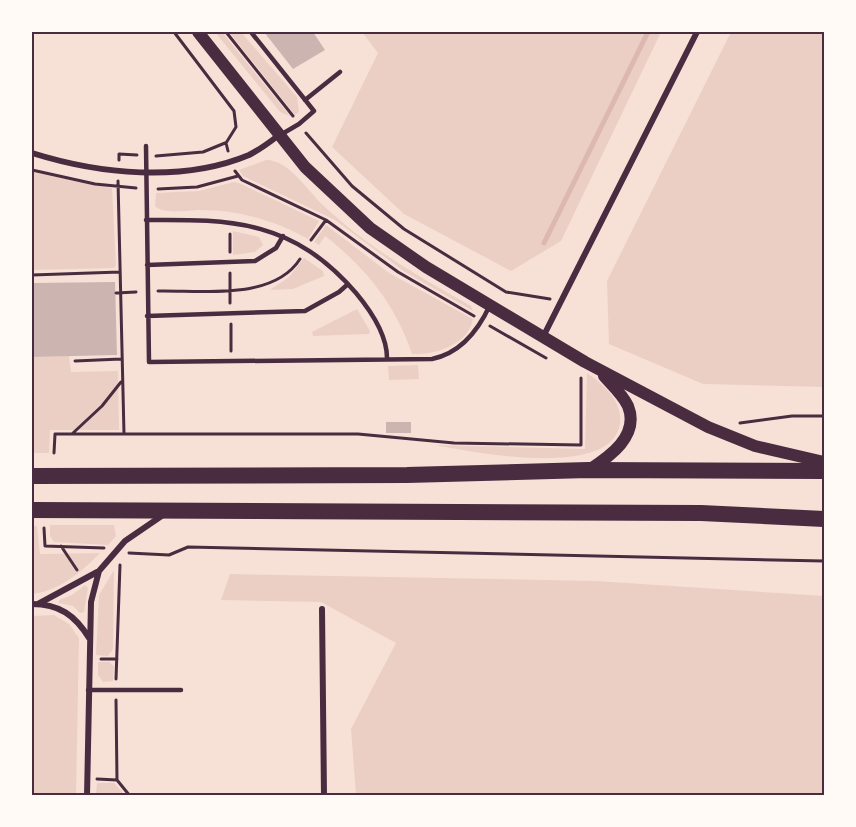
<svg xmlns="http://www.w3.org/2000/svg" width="856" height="827" viewBox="0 0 856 827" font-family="'Work Sans',sans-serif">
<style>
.green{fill:#ebcfc5}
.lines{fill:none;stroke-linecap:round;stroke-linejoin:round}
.stream{stroke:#dcb8b0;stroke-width:5}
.building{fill:#ccb4b1}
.path{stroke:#4a2c40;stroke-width:3}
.service{stroke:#4a2c40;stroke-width:4.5}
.minor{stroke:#4a2c40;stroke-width:6}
.secondary{stroke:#4a2c40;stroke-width:12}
.trunk{stroke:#4a2c40;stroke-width:16}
.neatline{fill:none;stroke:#4a2c40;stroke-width:2}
</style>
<rect width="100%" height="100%" fill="#f7e1d7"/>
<!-- green -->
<path class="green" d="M215 32H222L290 116 280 112Z
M229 32H241L297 97 299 112 295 115Z
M362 32H661L561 241 511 271 404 214 332 147 378 53Z
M731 32H824V387L703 384 609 344 607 281Z
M266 160C290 160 308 192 325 207 369 248 419 277 471 306L473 311 405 272 335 220 243 176 239 170Z
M32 172 112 188 116 266 114 268 32 270Z
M234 182 239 183 319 221 308 239C275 220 238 210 200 210 188 210 164 215 155 206L156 193 199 191Z
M326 225 389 273 473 319C468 345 436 355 412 354 396 305 365 267 325 236L319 245 314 242Z
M233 231 259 237 263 245 255 252 233 255Z
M304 258 323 271 324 276 293 289 270 290 289 277Z
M357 309 370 331 369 334 313 336 312 332Z
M69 356 71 372 118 371 119 430H50L49 453H32V357Z
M418 365 419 379 389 380 388 366Z
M587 373C603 384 623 401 620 424 611 480 473 452 435 445L585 449Z
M50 525H114L116 536 108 545 54 542 50 536Z
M32 526H37L40 554 100 553C82 572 59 591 32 594Z
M114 570 113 649 108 656 96 655 99 595Z
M230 574 596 581 824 596V795H356L351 729 396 643 321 602 221 600Z
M85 585 88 588 84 612 80 613 73 606 59 603V600L72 595Z
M54 615 69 624 79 638 76 795H32V616Z
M98 662H109L114 666 113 681 103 682 98 675Z
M97 783H114L125 795H96Z"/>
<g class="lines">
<!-- stream -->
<path class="stream" d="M544 243 648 32"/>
</g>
<!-- building -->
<path class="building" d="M264 32H313L325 50 293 69Z
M115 282 117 355 32 357V283Z
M386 422H411V433H386Z"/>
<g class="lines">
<!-- path -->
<path class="path" d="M174 32 234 111 236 127 226 143 228 151
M226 32 293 116
M306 133 352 186 404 229 506 292 550 299
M156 156 203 152 225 143
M119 160V154L137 155
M32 170 95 184 136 188
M235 171 242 180 326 220 398 272 474 316
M118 181 124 434
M158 189 197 187 238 176
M311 240 326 220
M230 252V234
M230 273V303
M32 275 120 272
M158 291C202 290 273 301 300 259
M116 293 136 292
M231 324V351
M490 326 546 358
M75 361 121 359
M740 423 792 416H824
M73 433 102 406 121 382
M54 453 55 434H358L454 443 581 445V378
M44 528 45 546 104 548
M61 546 77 570
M129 553 169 555 188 547 824 561
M101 659H117
M116 679 120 565
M116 700 117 780 130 796
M97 779 117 780"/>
<!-- service -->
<path class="service" d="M251 32 314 111 299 124 282 134
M305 100 340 72
M146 146 149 362 432 359C461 353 478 331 490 305
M146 220C234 219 294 221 356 293 371 311 387 334 387 358
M147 265 255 261 276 248 283 236
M147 316 305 311 339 292 348 284
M88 690H181"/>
<!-- minor -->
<path class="minor" d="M32 153C99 174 182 183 249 155 259 150 270 142 279 135
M543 337 697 32
M32 604C59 604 75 615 89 638
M38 604 99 571 125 541 163 515
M322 609 324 796
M87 796 91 602 99 571"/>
<!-- secondary -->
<path class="secondary" d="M198 32 305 167 370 228 426 267 585 362 708 427 755 446 824 462
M589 470C609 457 640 436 628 406 623 395 612 385 604 376"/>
<!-- trunk -->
<path class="trunk" d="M32 476 407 475 588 470 824 471
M32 510 701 513 824 519"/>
</g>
<!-- border -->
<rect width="856" height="827" fill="none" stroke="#fffaf5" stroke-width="66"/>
<rect x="33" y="33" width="790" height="761" class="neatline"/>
</svg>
